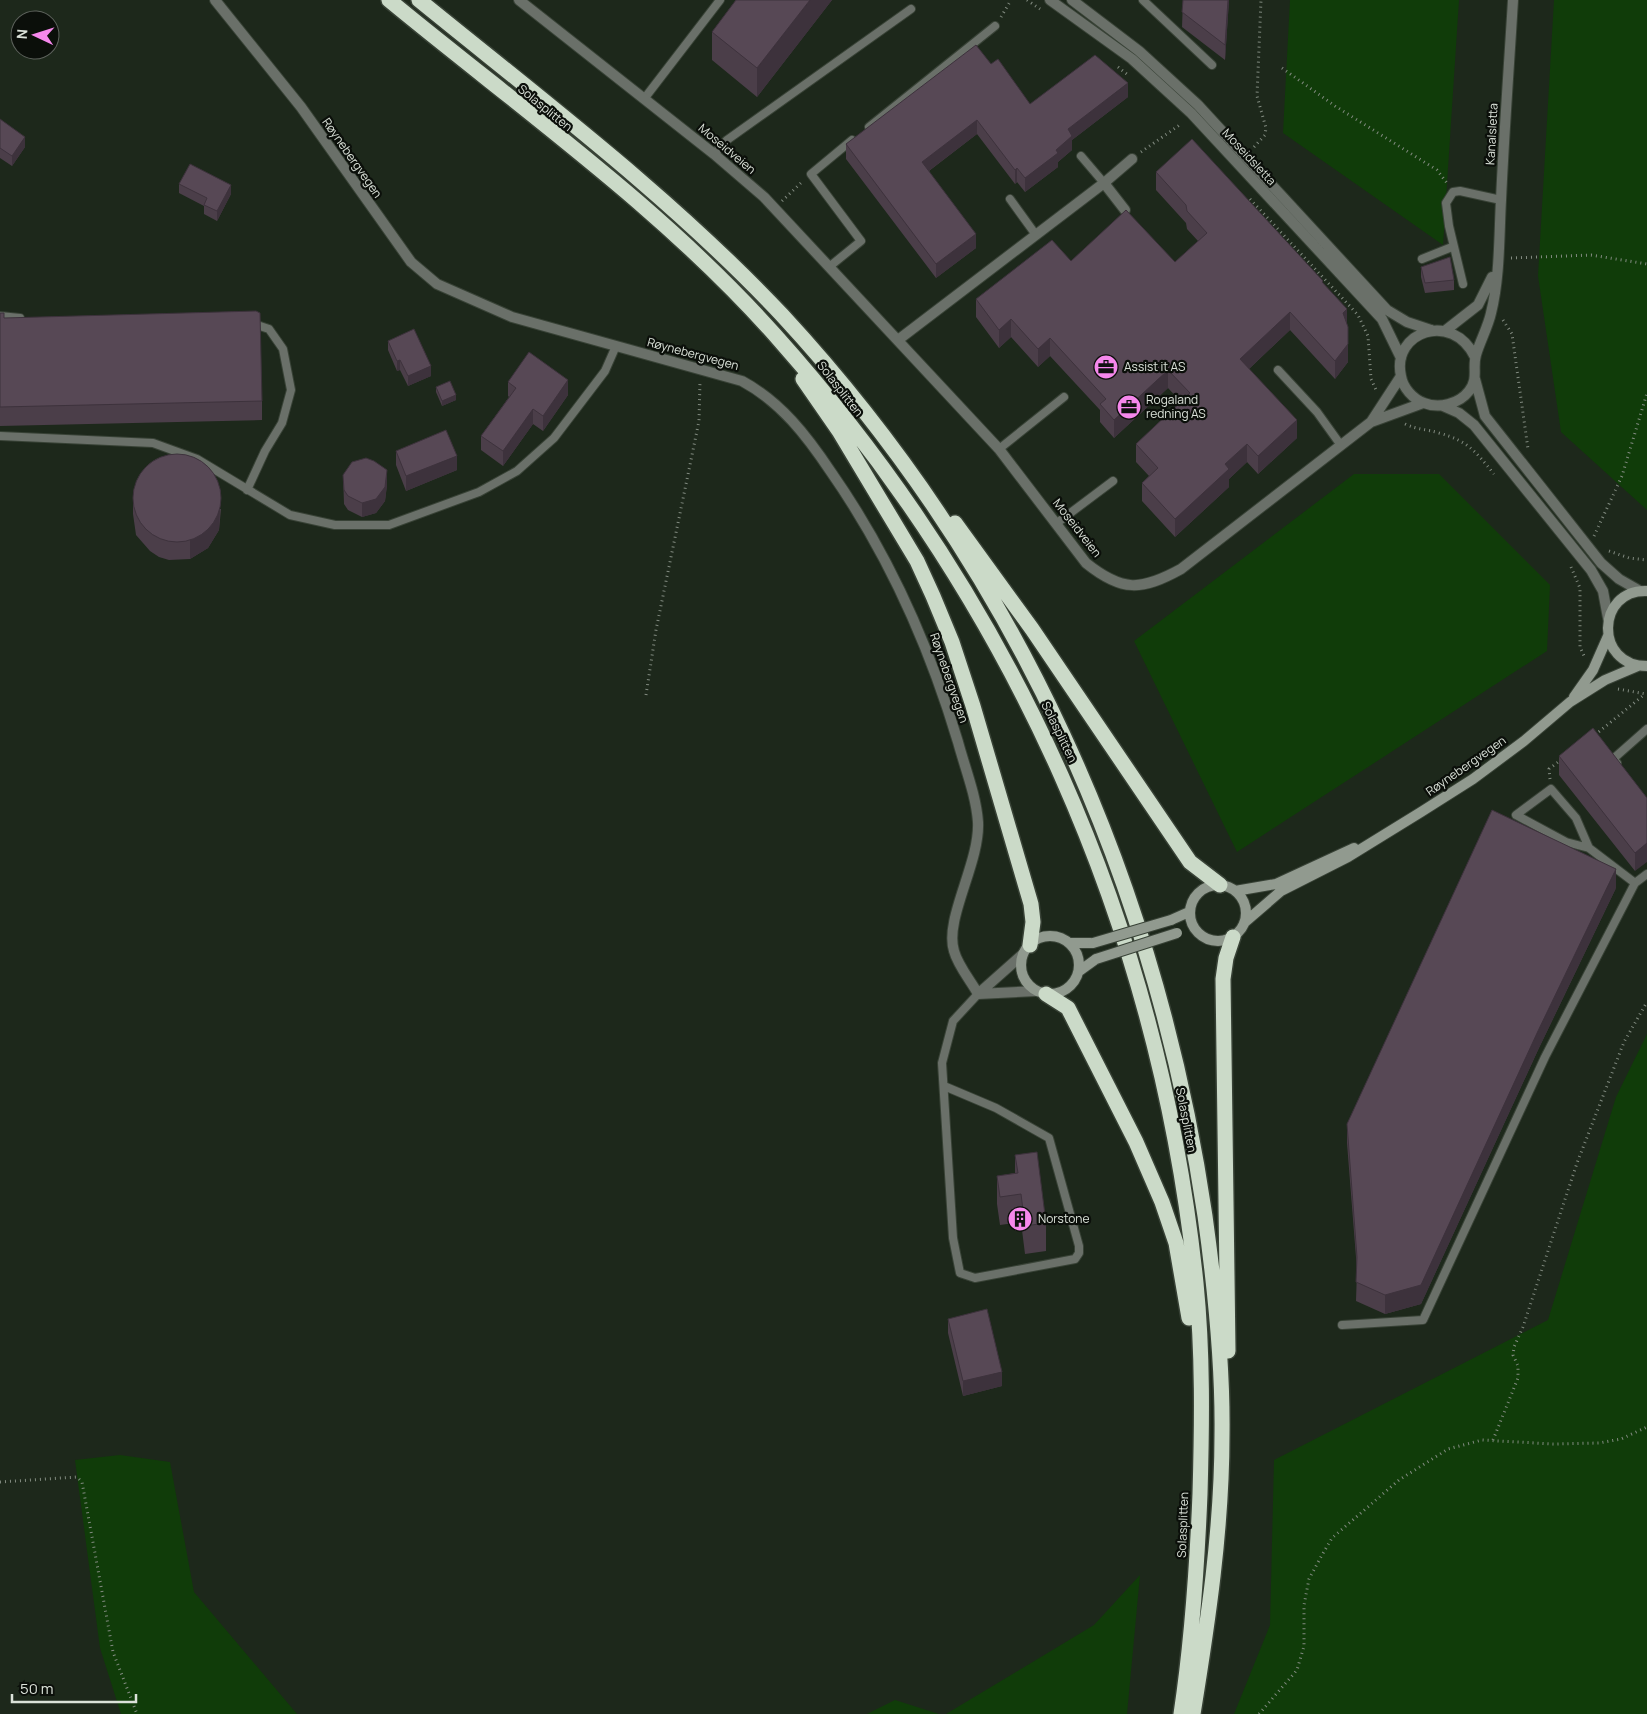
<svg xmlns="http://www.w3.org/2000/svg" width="1647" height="1714" viewBox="0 0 1647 1714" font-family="Manrope,sans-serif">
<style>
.green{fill:#103c09}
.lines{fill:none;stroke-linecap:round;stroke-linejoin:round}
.lane-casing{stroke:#384236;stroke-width:10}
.street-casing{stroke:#384236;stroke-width:12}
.secondary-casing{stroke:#384236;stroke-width:12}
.highway-casing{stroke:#384236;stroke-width:18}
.path{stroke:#828b80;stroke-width:3;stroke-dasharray:1 4;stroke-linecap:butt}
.lane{stroke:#6a7069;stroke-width:8}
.street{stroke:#6a7069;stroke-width:10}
.secondary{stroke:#919a8f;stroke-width:10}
.highway{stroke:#cbdac8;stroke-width:15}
.secondary-bridge-casing{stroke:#384236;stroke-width:12;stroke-linecap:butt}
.secondary-bridge{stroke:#919a8f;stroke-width:10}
.wall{fill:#4b3e49}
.shaded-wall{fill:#3d323c}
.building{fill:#574855;stroke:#3d323c}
.labels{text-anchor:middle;stroke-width:4.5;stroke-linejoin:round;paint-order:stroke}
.street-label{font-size:12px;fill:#dbe2d9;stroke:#0b0f0a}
.poi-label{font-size:12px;fill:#dbe2d9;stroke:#0b0f0a;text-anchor:start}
</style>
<rect width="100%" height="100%" fill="#1d281b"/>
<!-- green -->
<path class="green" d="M1290 0H1459L1443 245 1283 133Z
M1554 0H1647V510L1561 432 1538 276Z
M1354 474H1439L1550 585 1547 651 1237 852 1134 641Z
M1647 1034V1714H1234L1270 1625 1274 1460 1548 1320 1616 1097Z
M120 1455 170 1462 194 1592 297 1714H121L100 1648 75 1460Z
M1140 1575 1127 1714H946L1094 1625Z
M895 1700 939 1714H867Z"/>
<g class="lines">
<defs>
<path id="lane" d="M1143 0 1212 65
M644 99 720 0
M869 127 995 26
M714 154 727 140 911 9
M1081 156 1104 183
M1010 199 1036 235
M1422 259 1452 247
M829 267 861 241 811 174 852 140
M1463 284 1449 226 1446 203 1453 192 1460 191 1501 200
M0 316 20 318
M1278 370 1317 412 1340 444
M0 436 153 443 197 459 290 515 335 525H389L479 492 517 471 554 438 605 371 616 346
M999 449 1064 397
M247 490 265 451 282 423 291 390 283 349 269 329 251 323
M1057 523 1113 481
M1617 763 1613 759 1647 729
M1589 848 1576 818 1551 789 1516 815 1566 842 1589 848 1635 883 1647 874
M944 1086 996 1108 1049 1138 1079 1246V1253L1075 1259 975 1278 960 1273 953 1238 942 1063 953 1021 978 994
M1342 1325 1423 1320 1545 1057 1635 883"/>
<path id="street" d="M215 0 301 107 411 262 437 284 512 317 742 381C781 402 807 436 831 472 889 555 929 645 958 742 965 768 976 795 978 822 980 863 944 919 954 951 958 966 971 981 978 994
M519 0 714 154 764 197 999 449 1086 563C1122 592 1141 591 1181 569L1371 422 1423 403
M1050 0 1132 59 1191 113 1382 319 1401 358
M1072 0 1139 51 1198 105 1387 310 1407 322 1431 330
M1104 183 1125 210
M1446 330 1478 305 1492 277
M898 340 1104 183 1132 159
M1475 357C1452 310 1391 332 1401 376 1403 388 1413 399 1424 403 1439 409 1459 404 1469 391 1479 378 1472 368 1476 355 1480 341 1488 327 1491 313 1500 277 1499 236 1501 200 1504 133 1509 67 1513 0
M1475 379 1485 416 1601 563 1619 579 1640 591
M1443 406 1459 413 1474 425 1591 570 1603 591 1608 618
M1371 422 1401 376
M978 994 1023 954
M978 994 1036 991"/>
<path id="secondary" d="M1647 591C1596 589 1594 666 1647 666
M1574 697 1593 670 1608 636
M1190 913a28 28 0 1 1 56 0a28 28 0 1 1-56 0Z
M1235 891 1276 884 1354 848
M1171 920 1189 912
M1244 923 1281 891 1348 857 1421 812 1473 779 1524 741 1570 702 1605 680 1638 666
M1021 965a29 29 0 1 1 58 0a29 29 0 1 1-58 0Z
M1069 943H1093
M1078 972 1096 959"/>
<path id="highway" d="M389 0C520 108 662 208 775 335 1014 602 1159 927 1196 1283 1203 1353 1202 1424 1200 1494 1197 1568 1192 1641 1181 1714
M419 0C543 101 672 198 782 315 1015 567 1155 877 1205 1216 1215 1288 1223 1362 1222 1435 1222 1529 1208 1622 1193 1714
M803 379 839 431 917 561 933 596 952 642 973 706 1031 904 1033 922 1030 945
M955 523 1032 629 1190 862 1220 885
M1046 994 1068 1008 1136 1142 1162 1202 1176 1243 1189 1318
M1228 1351 1223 979 1226 958 1233 937"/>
</defs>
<!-- lane casing -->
<use href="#lane" class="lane-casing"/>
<!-- street casing -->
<use href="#street" class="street-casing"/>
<!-- secondary casing -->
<use href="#secondary" class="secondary-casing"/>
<!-- highway casing -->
<use href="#highway" class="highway-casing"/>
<!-- path -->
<path class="path" d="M1027 0 1040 9
M1001 17 1011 0
M1118 67 1128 75
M1282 68 1335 106 1437 170 1447 183
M1254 147 1265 135 1266 128 1257 96 1261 0
M1141 152 1181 124
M1250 199 1358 315 1368 336 1371 379 1377 392
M782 201 803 181
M1511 258 1591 255 1647 264
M1503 320 1512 334 1528 449
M1405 424C1418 430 1426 429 1439 433 1468 441 1475 451 1494 474
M1594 536 1622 476 1647 393
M1609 551 1629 558 1647 560
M1571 567 1580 588V647L1585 658
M1618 689 1646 694
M646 695 656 630 699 421 700 381
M1595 735 1645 694
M1550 779 1549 769 1562 759
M1493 1440 1518 1378V1366L1513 1355 1514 1347 1523 1327 1577 1163 1624 1042 1647 1002
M0 1482 77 1477 82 1482 113 1652 137 1714
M1259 1714 1297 1670 1304 1646V1605L1309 1579 1322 1555 1332 1538 1399 1480 1448 1449 1482 1440 1553 1444 1599 1443 1621 1439 1647 1427"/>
<!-- lane -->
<use href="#lane" class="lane"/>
<!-- street -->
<use href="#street" class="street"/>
<!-- secondary -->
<use href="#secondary" class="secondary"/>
<!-- highway -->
<use href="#highway" class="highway"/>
<defs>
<path id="secondary-bridge" d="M1093 943 1171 920
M1096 959 1177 933"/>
</defs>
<!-- secondary-bridge casing -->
<use href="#secondary-bridge" class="secondary-bridge-casing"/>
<!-- secondary-bridge -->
<use href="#secondary-bridge" class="secondary-bridge"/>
</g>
<!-- wall -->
<path class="wall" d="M736 0H832L757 97 712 60V32Z
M1183 0H1229L1225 60 1182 27Z
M991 64 1030 104 1128 97 1072 140V150L1058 162V167L1025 192 1017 182 1015 184 977 134 929 171 976 248 936 278 846 159V144Z
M0 119 25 147 12 166 0 158Z
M1156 172 1323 284 1347 323 1348 345V362L1335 379 1290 330 1249 369 1297 438 1258 474 1247 462 1229 479V487L1175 537 1142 501V483L1149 476 1136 462V444L1181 402 1168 388 1114 438 1100 422V410L1050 356 1038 367 1011 337 999 348 976 317V299L1071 261 1175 262 1198 241 1187 229 1186 223 1156 190Z
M179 184 231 194 217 221 204 214V206L179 193Z
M1421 267 1454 280V290L1425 293 1421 277Z
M0 313 4 318 262 401V420L0 426Z
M388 341 431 376 408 386 400 370 397 371 388 350Z
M508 382 568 395 543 431 533 424 503 466 481 450V436L509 397 508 396Z
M436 387 456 400 442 406 436 392Z
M396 451 457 470 406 491 396 465Z
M343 475 387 485 385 501 376 513 362 517 348 510 344 504Z
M133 495 221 509 219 530 208 548 190 559 169 560 159 557 150 551 136 535 133 514Z
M1559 756 1647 798 1635 871 1559 775Z
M1616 888 1538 1050 1421 1304 1385 1314 1356 1301 1357 1270 1347 1143V1124Z
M1015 1155 1046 1223V1251L1025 1254 1021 1222 1000 1225 997 1204V1176L1015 1173Z
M948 1319 1002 1386 963 1396 948 1333Z"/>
<!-- shaded-wall -->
<path class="shaded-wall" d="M810 0H832L757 97V68Z
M1228 0H1229L1225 60V45Z
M1128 83V97L1072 140V150L1058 162V167L1025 192V178L1056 150 1068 129Z
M977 120V134L922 176V162Z
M25 137V147L12 166V156Z
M1017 168V182L1015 184V170Z
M231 185V194L217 221V211Z
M976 234V248L936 278V264Z
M1347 309V327L1343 313Z
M1290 312V330L1240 377V359Z
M1011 319V337L999 348V330Z
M1348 327V362L1335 379V361Z
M1050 338V356L1038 367V349Z
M400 360V370L397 371V361Z
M431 366V376L408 386V376Z
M1168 370V388L1114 438V420Z
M568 380V395L543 431V416Z
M456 395V400L442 406V401Z
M533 409V424L503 466V451Z
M1297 420V438L1258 474V456Z
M1247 444V462L1229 479V487L1175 537V519L1225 464Z
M457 456V470L406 491V476Z
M387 470V485L385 501 376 513 362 517V503Z
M221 490 219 530 208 548 190 559V540Z
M1647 843V862L1635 871V853Z
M1616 869V888L1538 1050 1421 1304 1385 1314V1295L1538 1031Z
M1002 1372V1386L963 1396V1381Z"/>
<!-- building -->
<path class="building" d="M736 0H810L757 68 712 32Z
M1183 0H1228L1225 45 1182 12Z
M976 45 991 64 998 59 1030 104 1095 55 1128 83 1068 129 1072 136 1056 150 1058 153 1025 178 1017 168 1015 170 977 120 922 162 976 234 936 264 846 144Z
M0 119 25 137 12 156 0 148Z
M1192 139 1323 281 1322 282 1347 309 1343 313 1348 327V344L1335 361 1290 312 1240 359 1297 420 1258 456 1247 444 1225 464 1229 469 1175 519 1142 483 1158 468 1136 444 1190 393 1168 370 1114 420 1100 404 1106 399 1050 338 1038 349 1011 319 999 330 976 299 1052 240 1071 261 1126 210 1175 262 1207 233 1187 211 1186 205 1156 172Z
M190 164 231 185 217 211 204 205 207 198 179 184Z
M1450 257 1454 280 1425 283 1421 267Z
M256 311 260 313 262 401 0 407V313H4V318Z
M414 329 431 366 408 376 400 360 397 361 388 341Z
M529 352 568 380 543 416 533 409 503 451 481 436 516 388 508 382Z
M450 381 456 395 442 401 436 387Z
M446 430 457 456 406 476 396 451Z
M133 498a44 44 0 1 1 88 0a44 44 0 1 1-88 0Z
M366 458 374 461 387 470 385 487 376 499 362 503 348 496 344 490 343 475 352 462Z
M1593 728 1647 798V843L1635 853 1559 756Z
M1492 810 1616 869 1538 1031 1421 1285 1385 1295 1356 1282 1357 1257 1347 1124Z
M1037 1152 1046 1223 1025 1226 1021 1194 1000 1197 997 1176 1018 1173 1015 1155Z
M987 1309 1002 1372 963 1381 948 1319Z"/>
<!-- icons -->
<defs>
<symbol id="office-disc" viewBox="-11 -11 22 22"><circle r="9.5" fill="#f688ec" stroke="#0b0f0a"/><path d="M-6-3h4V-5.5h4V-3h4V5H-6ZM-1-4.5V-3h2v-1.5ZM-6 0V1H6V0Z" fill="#111"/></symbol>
<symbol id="building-disc" viewBox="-11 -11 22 22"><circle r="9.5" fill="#f688ec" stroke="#0b0f0a"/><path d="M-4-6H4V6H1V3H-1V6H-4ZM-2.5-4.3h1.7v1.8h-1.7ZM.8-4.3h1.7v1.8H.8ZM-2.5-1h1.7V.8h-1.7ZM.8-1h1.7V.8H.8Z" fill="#111"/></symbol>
</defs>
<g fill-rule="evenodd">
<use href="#office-disc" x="1092" y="353" width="28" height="28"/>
<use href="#office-disc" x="1115" y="393" width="28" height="28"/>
<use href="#building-disc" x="1006" y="1205" width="28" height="28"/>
</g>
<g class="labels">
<!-- street labels -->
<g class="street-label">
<text transform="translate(545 108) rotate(39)" y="4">Solasplitten</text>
<text transform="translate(1492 134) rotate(-87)" y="4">Kanalsletta</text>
<text transform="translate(727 149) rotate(40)" y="4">Moseidveien</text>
<text transform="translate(1249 157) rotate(47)" y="4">Moseidsletta</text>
<text transform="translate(352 158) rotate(55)" y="4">Røynebergvegen</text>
<text transform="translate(693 354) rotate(15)" y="4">Røynebergvegen</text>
<text transform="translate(840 389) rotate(52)" y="4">Solasplitten</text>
<text transform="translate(1077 528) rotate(52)" y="4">Moseidveien</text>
<text transform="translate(949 678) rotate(71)" y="4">Røynebergvegen</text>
<text transform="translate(1059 732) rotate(64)" y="4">Solasplitten</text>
<text transform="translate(1466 766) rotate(-35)" y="4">Røynebergvegen</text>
<text transform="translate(1186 1120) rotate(79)" y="4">Solasplitten</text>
<text transform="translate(1183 1525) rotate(-88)" y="4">Solasplitten</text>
</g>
<!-- poi labels -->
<g class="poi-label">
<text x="1124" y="371">Assist it AS</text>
<text x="1146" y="404">Rogaland<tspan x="1146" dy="14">redning AS</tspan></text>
<text x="1038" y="1223">Norstone</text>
</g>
</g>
<!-- north arrow -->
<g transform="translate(35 35) rotate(274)"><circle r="24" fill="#0b0f0a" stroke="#5e635d"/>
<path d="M0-4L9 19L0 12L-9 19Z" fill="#f688ec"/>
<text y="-8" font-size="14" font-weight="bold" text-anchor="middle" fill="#dbe2d9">N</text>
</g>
<!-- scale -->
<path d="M12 1694v8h124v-8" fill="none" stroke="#dbe2d9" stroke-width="2.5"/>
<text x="20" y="1694" font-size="15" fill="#dbe2d9" stroke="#0b0f0a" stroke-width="4" paint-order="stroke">50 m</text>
</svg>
